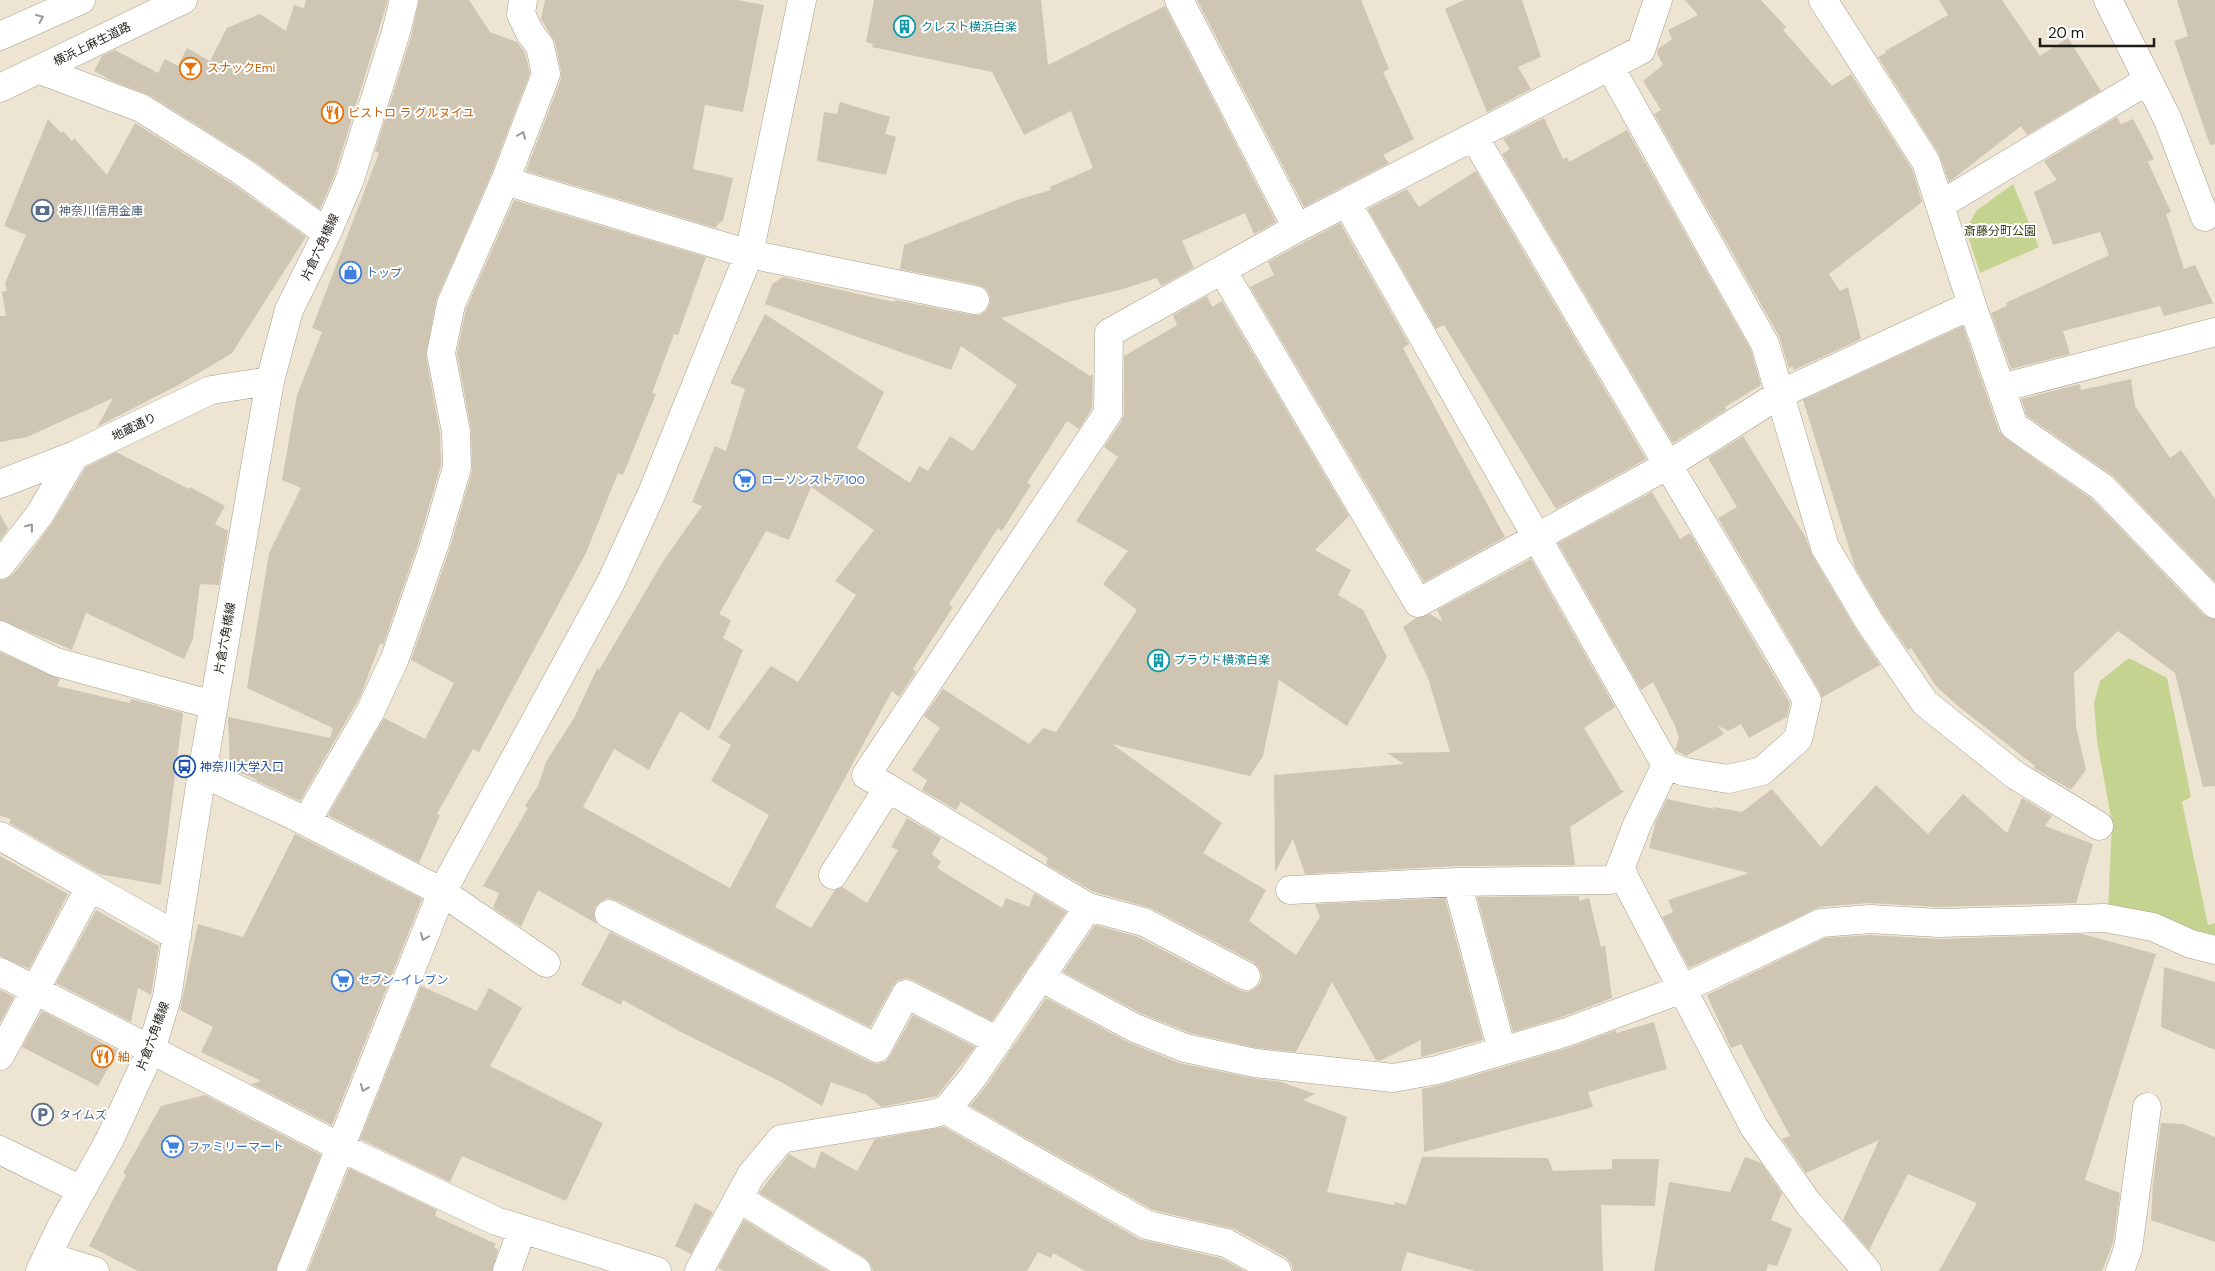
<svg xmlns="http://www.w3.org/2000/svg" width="2215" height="1271" viewBox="0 0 2215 1271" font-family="'DM Sans','Noto Sans JP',sans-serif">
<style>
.green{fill:#c5d391}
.building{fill:#cec5b3;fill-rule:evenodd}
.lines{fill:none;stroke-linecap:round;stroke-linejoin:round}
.minor-casing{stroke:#a79f8d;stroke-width:29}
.major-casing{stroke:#a79f8d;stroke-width:29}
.minor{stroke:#fff;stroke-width:28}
.major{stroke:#fff;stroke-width:28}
.oneway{stroke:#9a9996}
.labels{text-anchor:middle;stroke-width:4;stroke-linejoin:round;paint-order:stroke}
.culture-label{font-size:12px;fill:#0d838f;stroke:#fff;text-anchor:start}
.street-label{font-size:12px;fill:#1f1c16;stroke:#fff}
.food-label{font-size:12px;fill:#c56008;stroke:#fff;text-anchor:start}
.service-label{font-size:12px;fill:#4e5e75;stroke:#fff;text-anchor:start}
.park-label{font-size:12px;fill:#343b14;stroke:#fff}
.shop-label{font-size:12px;fill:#366cbe;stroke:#fff;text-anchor:start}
.transit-label{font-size:12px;fill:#164399;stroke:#fff;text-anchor:start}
</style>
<rect width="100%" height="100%" fill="#ede5d2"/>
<!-- green -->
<path class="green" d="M2013 184 2039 247 1980 273 1966 230 1976 211Z
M2129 658 2167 678 2191 797 2182 802 2208 925 2215 923V939L2108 909 2112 823 2097 741 2094 703 2100 681Z"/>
<!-- building -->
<path class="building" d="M306 0H388L335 174 320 209 248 157 149 95 112 81 94 71 102 56 115 50 158 73 165 59 178 66 187 48 210 61 227 28 260 14 286 31 294 5 304 8Z
M419 0H469L490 32 517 42 525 53 530 73 491 175 436 301 426 356 440 434 441 465 419 541 383 645 380 643 361 695 300 801 255 780 256 779 230 769 228 717 330 738 333 728 247 688 269 553 301 488 282 480 297 395 322 332 312 328 379 153 375 151 411 37Z
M545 0H737L764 5 743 112 705 105 693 169 733 178 723 221 718 224 716 228 526 171 561 79V71L555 42 541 19Z
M874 0H1041L1048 65 1165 6 1276 222 1254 234 1245 213 1182 241 1194 268 1161 286 1157 278 1123 289 1001 318 1090 376 1093 374 1092 408 1079 429 1067 421 1027 483 1031 485 1002 531 998 528 949 604 953 607 913 669 916 672 899 697 892 691 775 907 811 928 835 890 842 887 867 903 898 850 891 847 907 818 941 838 932 854 941 862 937 868 1002 908 1006 898 1029 907 1034 893 1066 912 992 1021 913 980 905 978 897 981 893 986 870 1027 616 900 608 898 601 901 595 907 594 915 597 924 538 890 521 927 493 908 499 893 483 886 528 808 525 806 538 786 546 762 574 718 597 669 599 670 664 560 702 506 692 502 715 446 726 451 745 389 730 383 765 314 884 392 857 448 910 483 919 466 928 471 950 436 973 451 1017 385 961 346 951 370 765 304 772 284 783 277 885 300 895 302V300L972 315H980L987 310 990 303V296L986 289 978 285 900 269 904 245 1020 199 1051 190 1050 187 1093 168 1071 111 1024 135 992 72 872 47 873 44 866 42ZM811 487 874 530 835 581 856 595 798 682 771 666 718 737 731 745 711 781 769 815 730 888 583 807 614 749 649 770 680 711 709 731 743 650 723 638 731 620 719 614 766 531 789 540Z
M1197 0H1361L1389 69 1383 72 1414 139 1383 155 1389 163 1304 207Z
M1464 0H1522L1541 57 1518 67 1531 89 1487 112 1445 9Z
M1685 0H1761L1786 27 1783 30 1832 86 1851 74 1912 169 1922 202 1829 274 1840 291 1848 287 1861 339 1794 370 1792 366 1789 369 1779 336 1654 114 1661 110 1643 81 1663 65 1657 53 1658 49 1672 39 1668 30 1698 15Z
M1939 0H2002L2040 56 2068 38 2101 91 2027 135 2021 126 1949 182 1939 154 1878 57 1886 53 1885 51 1948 15Z
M2177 0H2215V144L2210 145 2174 41 2188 36Z
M840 102 890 117 885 134 896 137 886 175 817 161 824 112 837 114Z
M2117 117 2121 124 2133 119 2154 159 2148 162 2171 212 2166 214 2184 269 2195 265 2213 303 2164 316 2160 306 2063 331 2070 354 2011 369 1991 313 2007 306 2006 303 2109 255 2100 232 2053 245 2034 192 2057 180 2044 161Z
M1544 118 1563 159 1567 157 1569 162 1627 130 1751 350 1761 385 1725 407 1726 410 1673 443 1502 154 1510 149 1503 139Z
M48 119 61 133 63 131 72 141 74 138 107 175 135 123 231 183 306 237 232 353 224 358 180 384 97 427 113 398 27 437 0 442V316H6L2 292 7 291 5 283 26 235 4 226Z
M1476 171 1646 459 1556 509 1444 325 1436 329 1368 209 1407 189 1419 207Z
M514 200 706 257 678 335 674 334 652 393 656 394 623 475 618 473 586 553 479 752 473 749 437 814 440 815 419 863 328 815 384 718 425 739 454 683 411 660 449 551 472 471 471 429 457 353 466 309Z
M1340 223 1409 344 1403 348 1505 537 1424 582 1250 287 1274 275 1268 262Z
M1207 296 1212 307 1222 301 1349 516 1315 550 1351 570 1338 595 1363 610 1387 657 1347 726 1279 680 1263 756 1250 776 1112 744 1222 823 1203 853 1266 890 1249 921 1296 955 1320 917 1315 904 1445 898 1483 1040 1421 1057V1040L1380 1061 1376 1060 1332 982 1296 1052 1257 1048 1190 1033 1142 1014 1063 972 1095 925 1138 937 1239 990 1247 992 1254 989 1260 984 1262 976 1259 968 1253 962 1151 908 1094 892 1046 864 1048 858 961 802 956 810 922 790 927 780 912 770 940 728 924 716 943 689 1029 744 1043 728 1056 732 1137 610 1103 584 1128 551 1076 521 1118 457 1104 447 1121 422 1124 414V356L1177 325 1173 315Z
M1963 326 1999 431 2005 438 2092 499 2204 615 2215 619V786L2203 787 2175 673 2118 631 2074 673 2076 727 2086 770 2071 790 2034 768 2035 766 1958 706 1936 686 1911 648 1908 650 1883 615 1855 567 1803 400Z
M2131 379 2135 406 2170 458 2181 450 2215 499V582L2113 476 2027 416 2021 399 2080 384 2081 390Z
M1743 436 1806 538 1812 555 1857 631 1880 665 1821 698 1820 692 1718 518 1737 507 1708 458Z
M116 452 189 489 190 487 225 506 215 524 228 531 219 585 200 584 193 639 184 659 86 613 72 650 0 620V580L6 579 12 575 24 561 53 522 86 467Z
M1652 492 1680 539 1690 533 1790 703 1787 717 1749 738 1741 724 1729 731 1718 726 1724 734 1686 756 1675 750 1679 738 1675 726 1653 682 1641 690 1558 543Z
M0 514 8 529 0 540Z
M1531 559 1615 707 1584 728 1621 790 1625 791 1570 827 1575 865 1456 866 1305 874 1293 839 1275 872 1274 775 1404 764 1387 753 1450 752 1428 678 1403 627 1416 618 1430 614 1443 622 1437 610Z
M0 652 60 679 57 686 130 703 131 699 183 713 161 885 99 874 9 823 11 819 0 816Z
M1876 785 1928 834 1963 794 2007 833 2022 798 2052 816 2045 826 2093 844 2076 903 1939 907 1869 903 1820 907 1689 968 1662 917 1673 912 1668 900 1749 873 1649 848 1656 821 1667 799 1714 809 1713 807 1742 812 1772 789 1821 847Z
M295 834 422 899 332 1125 251 1084 261 1081 201 1052 213 1027 180 1010 198 924 243 937Z
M0 856 68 894 29 969 0 956Z
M1579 896V901L1589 898 1601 947 1605 945 1612 998 1562 1017 1513 1032 1477 897Z
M96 910 159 946 151 995 138 988 131 1022 56 983Z
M610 932 870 1062 878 1064 886 1061 890 1056 913 1015 975 1047 937 1096 881 1107 867 1095 831 1082 822 1106 781 1082 681 1032 623 1000 621 1005 581 985Z
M2082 934 2156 954 2085 1180 2120 1193 2113 1243 2102 1271H1939L1977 1203 1908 1174 1869 1250 1843 1220 1879 1140 1806 1173 1782 1139 1790 1136 1741 1044 1731 1048 1707 995 1825 938 1870 935 1939 939Z
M2164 967 2215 982V1050L2161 1027Z
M421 986 477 1011 489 988 522 1008 490 1066 603 1123 566 1201 462 1156 450 1182 360 1139Z
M0 990 14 997 0 1023Z
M1046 998 1128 1042 1179 1063 1252 1078 1281 1082 1315 1094 1303 1100 1347 1117 1327 1192 1394 1205 1395 1202 1406 1205 1422 1157 1548 1158 1553 1171 1612 1169V1159H1659L1655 1206 1601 1205 1603 1271H1475L1407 1252 1401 1271H1293L1291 1263 1285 1257 1234 1229 1153 1210 970 1106 986 1086Z
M42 1011 118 1051 98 1086 22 1047Z
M1654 1022 1667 1069 1588 1092 1593 1107 1424 1152 1422 1089 1441 1085 1571 1047 1616 1030V1033Z
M205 1095 321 1155 276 1271H138L89 1246 126 1175 123 1173 161 1106Z
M2161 1123 2183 1124 2215 1137V1242L2151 1220 2153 1183Z
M944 1127 1139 1239 1220 1258 1245 1271H1085L1053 1253 1051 1258 1038 1252 1027 1271H873L870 1263 865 1258 759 1193 789 1154 815 1169 821 1151 857 1171 875 1139Z
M1745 1157 1761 1163 1782 1193 1771 1220 1792 1229 1777 1266 1768 1264 1766 1271H1654L1669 1182 1730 1192Z
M349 1168 437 1210 435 1216 496 1244 494 1247 498 1250 492 1271H308Z
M695 1203 713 1212 691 1254 675 1246Z
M744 1220 827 1271H724L718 1268Z"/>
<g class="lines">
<defs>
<path id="minor" d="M1179 0 1297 228
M1823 0 1926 162 1972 305 2014 426 2102 487 2215 604
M2108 0 2168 120 2205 217
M1610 67 1765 344 1825 547 1870 623 1925 703 2015 775 2099 826
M40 70 141 108 240 170 327 233
M1474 137 1807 700 1798 739 1762 771 1728 779 1685 772 1666 765
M505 181 749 254 975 300
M1347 203 1666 765 1637 825 1620 869 1754 1127 1808 1203 1867 1271
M1940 205 2147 81
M1222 270 1418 603 1668 465 1780 394 1972 305
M2001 388 2215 332
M0 484 75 455 211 390 270 381
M0 565 40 514 75 455
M0 635 56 662 213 705
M202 773 295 816 442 892 546 963
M306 822 370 712 395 658 434 546 457 467 456 432 441 353 451 304 505 181 546 74 540 46 530 33 521 14 523 0
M0 836 177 936
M833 875 888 788
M1457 882 1502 1051
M1290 890 1457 882 1609 880 1624 875
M609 914 877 1048 906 994 998 1041
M0 972 340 1147 496 1221 657 1271
M1246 976 1144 922 1088 907 866 775 1108 413 1109 333 1297 228 1641 50 1658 0
M1040 977 1135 1028 1185 1048 1255 1063 1393 1078 1437 1070 1567 1032 1682 989 1821 923 1870 919 1939 923 2105 918 2153 927 2191 944 2215 950
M0 1056 90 887
M946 1110 1147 1225 1226 1243 1277 1271
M0 1150 81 1190
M738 1198 857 1271
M47 1256 95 1271
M40 1271 61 1227 110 1139 151 1050 167 997 202 773 270 381 289 310 327 233 350 179 396 32 404 0
M291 1271 442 892 611 582 652 493 749 254 802 0
M507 1271 522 1230
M699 1271 751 1175 781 1139 932 1114 946 1110 973 1077 1088 907
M2120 1271 2128 1249 2147 1107"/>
<path id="major" d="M0 36 81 0
M0 88 183 0"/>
</defs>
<!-- minor casing -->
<use href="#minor" class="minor-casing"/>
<!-- major casing -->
<use href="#major" class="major-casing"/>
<!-- minor -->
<use href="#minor" class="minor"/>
<!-- major -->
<use href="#major" class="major"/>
</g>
<!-- one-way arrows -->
<defs><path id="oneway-chevron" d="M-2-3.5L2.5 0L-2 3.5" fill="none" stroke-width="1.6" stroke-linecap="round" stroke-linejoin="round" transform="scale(1.25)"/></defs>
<g class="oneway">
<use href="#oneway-chevron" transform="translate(40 18) rotate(-24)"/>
<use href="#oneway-chevron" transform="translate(522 135) rotate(-69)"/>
<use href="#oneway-chevron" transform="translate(30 527) rotate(-52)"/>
<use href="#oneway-chevron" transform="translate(424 937) rotate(112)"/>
<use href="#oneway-chevron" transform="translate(364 1088) rotate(112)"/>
</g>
<!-- icons -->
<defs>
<symbol id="building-ring" viewBox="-11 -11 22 22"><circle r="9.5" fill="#fff" stroke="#0f9aa8" stroke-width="1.5"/><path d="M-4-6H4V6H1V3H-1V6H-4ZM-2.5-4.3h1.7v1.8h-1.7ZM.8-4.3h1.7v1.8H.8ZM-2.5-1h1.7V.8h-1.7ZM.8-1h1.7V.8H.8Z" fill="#0f9aa8"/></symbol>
<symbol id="bar-ring" viewBox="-11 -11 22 22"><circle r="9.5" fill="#fff" stroke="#e8710a" stroke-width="1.5"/><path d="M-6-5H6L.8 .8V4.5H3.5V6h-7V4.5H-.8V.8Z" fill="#e8710a"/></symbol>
<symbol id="restaurant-ring" viewBox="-11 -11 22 22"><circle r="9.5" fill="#fff" stroke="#e8710a" stroke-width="1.5"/><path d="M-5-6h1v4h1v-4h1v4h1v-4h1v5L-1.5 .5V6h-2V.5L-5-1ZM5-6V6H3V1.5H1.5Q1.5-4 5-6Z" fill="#e8710a"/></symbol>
<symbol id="bank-ring" viewBox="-11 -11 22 22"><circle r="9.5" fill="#fff" stroke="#5c6f8a" stroke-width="1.5"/><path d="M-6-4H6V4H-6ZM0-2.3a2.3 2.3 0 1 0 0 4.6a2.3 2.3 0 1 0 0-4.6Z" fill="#5c6f8a"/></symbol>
<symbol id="shop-ring" viewBox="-11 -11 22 22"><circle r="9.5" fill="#fff" stroke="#3f7fe0" stroke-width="1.5"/><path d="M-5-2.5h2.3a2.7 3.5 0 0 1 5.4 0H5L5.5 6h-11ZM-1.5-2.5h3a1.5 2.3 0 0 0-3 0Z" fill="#3f7fe0"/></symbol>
<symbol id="supermarket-ring" viewBox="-11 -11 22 22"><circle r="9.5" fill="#fff" stroke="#3f7fe0" stroke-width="1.5"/><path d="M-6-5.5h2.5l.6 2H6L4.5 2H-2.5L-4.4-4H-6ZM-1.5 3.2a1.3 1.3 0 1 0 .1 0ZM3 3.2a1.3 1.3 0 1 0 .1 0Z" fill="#3f7fe0"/></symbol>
<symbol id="bus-ring" viewBox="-11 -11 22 22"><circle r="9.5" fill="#fff" stroke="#1a4fb4" stroke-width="1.5"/><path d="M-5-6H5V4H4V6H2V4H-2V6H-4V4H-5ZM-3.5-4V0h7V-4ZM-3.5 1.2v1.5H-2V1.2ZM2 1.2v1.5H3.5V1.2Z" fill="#1a4fb4"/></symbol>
<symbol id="parking-ring" viewBox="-11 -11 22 22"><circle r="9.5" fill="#fff" stroke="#5c6f8a" stroke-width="1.5"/><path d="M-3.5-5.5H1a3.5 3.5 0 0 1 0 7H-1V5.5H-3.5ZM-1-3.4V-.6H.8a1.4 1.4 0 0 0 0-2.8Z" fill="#5c6f8a"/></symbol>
</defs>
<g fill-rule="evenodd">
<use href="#building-ring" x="892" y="14" width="25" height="25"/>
<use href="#bar-ring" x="178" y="56" width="25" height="25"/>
<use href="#restaurant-ring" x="320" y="100" width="25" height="25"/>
<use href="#bank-ring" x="30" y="198" width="25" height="25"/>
<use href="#shop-ring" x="338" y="260" width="25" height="25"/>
<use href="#supermarket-ring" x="732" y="468" width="25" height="25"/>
<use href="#building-ring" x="1146" y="648" width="25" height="25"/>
<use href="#bus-ring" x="172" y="754" width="25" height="25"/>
<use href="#supermarket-ring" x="330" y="968" width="25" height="25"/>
<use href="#restaurant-ring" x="90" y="1044" width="25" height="25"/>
<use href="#parking-ring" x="30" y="1102" width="25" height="25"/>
<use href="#supermarket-ring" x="160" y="1134" width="25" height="25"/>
</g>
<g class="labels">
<!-- culture labels -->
<g class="culture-label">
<text x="921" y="31">クレスト横浜白楽</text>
<text x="1174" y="664">プラウド横濱白楽</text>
</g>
<!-- street labels -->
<g class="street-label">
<text transform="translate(92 44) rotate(-26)" y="4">横浜上麻生道路</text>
<text transform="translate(320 247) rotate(-65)" y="4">片倉六角橋線</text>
<text transform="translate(134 427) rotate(-26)" y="4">地蔵通り</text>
<text transform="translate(225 638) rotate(-80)" y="4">片倉六角橋線</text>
<text transform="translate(153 1036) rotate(-70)" y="4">片倉六角橋線</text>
</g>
<!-- food labels -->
<g class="food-label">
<text x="207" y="72">スナックEmi</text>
<text x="348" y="117">ビストロ ラ グルヌイユ</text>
<text x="118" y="1061">紬</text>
</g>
<!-- service labels -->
<g class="service-label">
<text x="59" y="215">神奈川信用金庫</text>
<text x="59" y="1119">タイムズ</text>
</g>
<!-- park labels -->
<g class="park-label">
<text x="2000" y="235">斎藤分町公園</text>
</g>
<!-- shop labels -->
<g class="shop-label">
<text x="366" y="277">トップ</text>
<text x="761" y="484">ローソンストア100</text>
<text x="358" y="984">セブン-イレブン</text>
<text x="188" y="1151">ファミリーマート</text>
</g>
<!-- transit labels -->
<g class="transit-label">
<text x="200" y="771">神奈川大学入口</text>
</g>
</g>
<!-- scale -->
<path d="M2040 38v8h114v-8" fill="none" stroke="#1f1c16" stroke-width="2.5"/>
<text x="2048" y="38" font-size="15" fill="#1f1c16" stroke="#ffffff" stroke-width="4" paint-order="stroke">20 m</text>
</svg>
